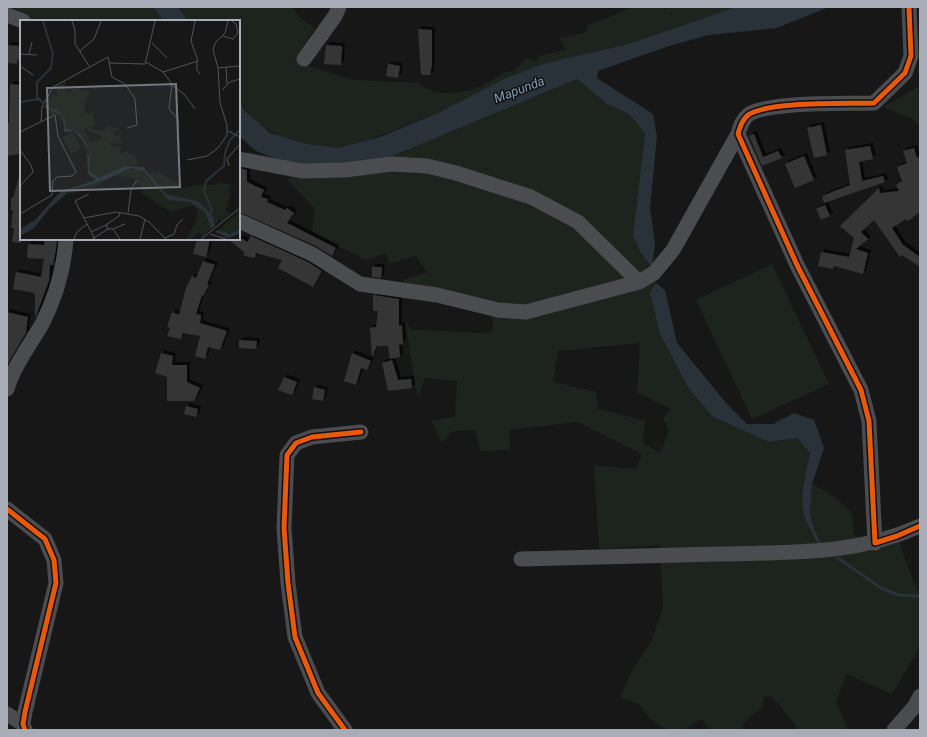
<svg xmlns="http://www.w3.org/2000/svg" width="927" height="737" viewBox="0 0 927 737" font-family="Roboto,sans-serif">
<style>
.green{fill:#1d241e;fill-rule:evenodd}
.water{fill:#2a3239}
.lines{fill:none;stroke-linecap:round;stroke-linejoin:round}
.stream{stroke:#2a3239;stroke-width:3}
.building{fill:#353536;filter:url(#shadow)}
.minor{stroke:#4b4c50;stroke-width:15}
.cycleway-casing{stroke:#111113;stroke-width:8}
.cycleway{stroke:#e8590c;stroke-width:5}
.labels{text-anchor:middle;stroke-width:3;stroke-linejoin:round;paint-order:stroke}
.water-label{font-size:13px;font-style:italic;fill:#7f9bb3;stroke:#111113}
.inset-river{fill:none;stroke:#2a3239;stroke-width:2}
.inset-road{fill:none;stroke:#515357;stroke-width:1}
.view{fill:#757880;fill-opacity:0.15;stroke:#757880;stroke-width:2}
.inset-edge{fill:none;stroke:#a8adb8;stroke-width:2}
</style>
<defs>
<filter id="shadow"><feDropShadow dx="3" dy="-3" stdDeviation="0" flood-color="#0009"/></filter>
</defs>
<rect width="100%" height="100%" fill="#171717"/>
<!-- green -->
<path class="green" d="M7 7H153L164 21H23L7 15Z
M178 7H293L298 16 315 28 295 58 301 64 354 80 418 83C436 98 466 94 485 84 495 79 501 71 513 71L528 58 536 61 539 56 566 50 560 38 587 32 586 26 633 7H663L664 10 670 7H737C638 39 540 75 442 111 414 121 387 135 357 143 351 144 343 148 337 148 300 148 256 133 239 99V21H188Z
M577 79 607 104 629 114 645 133 633 236 641 253 652 267 656 283 650 294 688 387 769 442 797 438 810 453 803 483 815 536 810 513 812 484 836 498 852 513 854 534 858 536 859 545 897 536 914 582 920 593V646L892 694 847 674 836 701 848 730H799L777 702 770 696 763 698 762 708 743 723V730H712L701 719C682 734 665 734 648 716 645 712 642 707 638 704 634 701 625 700 620 698L634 667 650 643 663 609 660 545 599 549 594 465 636 469 642 454 578 422 509 430 510 450 480 451 475 430 453 431 442 442 431 420 455 417 457 381 425 378 418 398C412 372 410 347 405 321L412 330 486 333 493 330 492 313 402 289 404 280 427 272 416 256 389 264 386 253 366 260 312 232 315 210 308 201 287 180 293 169 385 159ZM640 343 637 392 671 409 663 418 669 431 660 453 643 443 645 421 598 409 596 392 553 382 558 351Z
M920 86V126L912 119 883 107Z
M772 264 829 384 752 419 696 300Z"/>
<!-- water -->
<path class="water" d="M153 7H178L188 21H164Z
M736 7H829L777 28 709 35 669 46 598 71 597 78 653 114 657 136 650 208 655 244 652 267 641 253 633 236 645 133 629 114 607 104 577 79 385 159 335 168 282 161 256 151 239 136V99L244 110 270 133 306 144 338 148 380 137 440 112 504 79 543 64 628 44Z
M656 283 665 290 677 343 727 404 747 424H773L794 413 814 420 824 448 812 484 810 513 816 537C794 512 804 482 810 453L797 438 769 442 712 416 688 387 660 334 650 293Z"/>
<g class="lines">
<!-- stream -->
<path class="stream" d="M814 533 820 544
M838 558 881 588 899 595 920 596"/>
</g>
<!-- building -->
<path class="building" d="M418 29 432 30V64L430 75H421Z
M7 45 21 46V61L17 60V64L7 63Z
M326 45 342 46 341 65 324 64Z
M388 64 400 66 398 78 386 76Z
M10 84 21 85V154L7 156V123H9Z
M821 125 827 155 814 158 807 128Z
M754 134 763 157 778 151 782 158 762 166 749 136Z
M870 146 873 159 859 162 862 181 883 176 885 182 824 203 822 196 850 185 845 150Z
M914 148 917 158 920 156V212L908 221 906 219 892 228 903 245 920 257V267L902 255 900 257 874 220 861 232 868 239 856 249 868 253 863 274 834 266 833 269 818 266 821 252 849 257 854 238 840 226 879 188 880 193 899 191 896 185 902 181 897 167 907 163 903 151Z
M804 156 814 180 795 188 785 164Z
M239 168 247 170V182L264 190 261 197 268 199 267 202 285 210 287 208 294 213 287 223 336 248 332 256 316 246 239 212Z
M19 177 21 178V243L12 242 14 228H11L13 210H11V198H13Z
M825 205 830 216 821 220 816 209Z
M251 236 308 262 322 271 313 287 278 268 282 260 256 253 255 258 244 256V252L228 239H243L247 242Z
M45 239H57L56 249 53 265H50L49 281 35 318V293L13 289 16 272 41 277 44 259 27 258 28 244 44 245Z
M197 239H210L206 257 193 254Z
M203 261 215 265 207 284 209 285 203 296 202 295 196 314 201 315 200 323 227 331 220 350 208 347 205 359 195 356 200 336 183 333 181 339 167 336 170 328 167 327 172 312 179 315 186 288 192 276 196 278Z
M372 267H382L381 278 372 277Z
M373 295 399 299V326L402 325 403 344 399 345 400 357 390 359 388 346H377L372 357 370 328 376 327 378 311H373Z
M7 312 28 317 26 330 27 331 7 365Z
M239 340 257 341 256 349 239 348Z
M161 353 173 356 172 365H187V382L200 388 194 401H167V377L155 373Z
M352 353 371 361 367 370 361 368 356 385 344 381Z
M392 360 398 380 411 379 412 388 388 391 382 363Z
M284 377 297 382 292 395 278 390Z
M314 387 325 390 323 401 312 399Z
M186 406 198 409 196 417 184 414Z"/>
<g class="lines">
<!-- minor -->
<path class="minor" d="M7 15 23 21
M304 59 335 16 339 7
M239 159 302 171 345 170 392 164 427 166 456 173 531 197 578 222 639 282
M239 221 312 254 360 284 437 295 498 310 526 312 639 282 654 273 673 250 738 134
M7 389C14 365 30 345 42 324 56 297 64 269 66 239
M7 509 45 539 54 560 56 583 25 712 23 724 25 730
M875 543 869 421 861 390 797 265 738 134C740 127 742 120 748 115 768 101 847 104 874 103L905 73 911 56 909 7
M521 559C587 557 652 556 718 554 790 552 853 556 920 526
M7 714 23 724
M345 730 318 693 295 637 288 583 284 528 287 455 296 443 312 437 361 432
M894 730 915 706 920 696"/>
<defs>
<path id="cycleway" d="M909 7 911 56 905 73 874 103C847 104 768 101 748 115 742 120 740 127 738 134L797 265 861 390 869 421 875 543 897 536 920 526
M7 509 45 539 54 560 56 583 25 712 23 724 25 730
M345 730 318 693 295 637 288 583 284 528 287 455 296 443 312 437 361 432"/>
</defs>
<!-- cycleway casing -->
<use href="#cycleway" class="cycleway-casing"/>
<!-- cycleway -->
<use href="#cycleway" class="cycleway"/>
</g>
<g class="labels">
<!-- water labels -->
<g class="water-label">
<text transform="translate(519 89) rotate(-21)" y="5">Mapunda</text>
</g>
</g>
<!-- overview -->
<g transform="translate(20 20)">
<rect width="220" height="220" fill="#171717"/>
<path d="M46 60 45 69 49 73 54 67 70 72 64 85 65 94 73 93 75 105 68 107 77 111 86 109V106H91V109L96 107 98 110 94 111V116H99V113L102 124 90 123V125L102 128 99 131 100 133 107 132 115 136 118 145 105 146 79 158 69 151 70 137 58 112 46 109 44 97V103L37 95 32 96 25 87 32 74 38 77 37 65ZM66 107 68 111 81 116 80 120 69 122V115L64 113ZM53 112 61 128 51 134 42 117ZM116 148 125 153 153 181 170 182 185 192 191 209 183 216 179 212 171 219H166L176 201 178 190 172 185 152 192 121 173 124 168 116 164 117 159 110 157 94 156 68 170 47 174 29 189 49 171ZM133 148 135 153 138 151 164 168 175 165H197L198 162 213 165 208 169 211 174 206 190 210 194 200 202V196L195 206 193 198 180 182 150 176 142 171 130 154ZM220 192V209L212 214 200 212 198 210Z" fill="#1d241e" fill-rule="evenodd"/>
<path d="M43 96 45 99V108L58 112 66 123 67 130 64 122 54 111 44 112ZM67 133 70 137 69 151 79 158 105 146 123 147 146 174 180 182 193 197 195 206 191 209 185 192 170 182 148 180 125 152 112 148 84 160 49 171 29 189 14 208 0 216V209L15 200 40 172 76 160 68 154ZM220 209V213L208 218 195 212 198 210 210 214Z" fill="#2a3239"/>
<path class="inset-river" d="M0 82 19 79M23 83 17 77V62L31 48 33 34 23 1M24 86 40 93M190 196 192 191 184 171 186 161 204 146 205 133 210 120 220 110"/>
<path class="inset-road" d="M52 1 55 10V24L69 46M212 1 216 4 218 13M203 16 213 19 218 13M132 23 147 38M60 31 74 19 81 1M0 34 17 35M9 34 12 22M126 42 143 52 152 64 149 89 158 99V109M177 42V50L180 54M89 43 125 44 135 1M0 46 13 55M206 47 207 64M198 48 219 46M143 52 178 41 171 21 175 1M153 66 164 74 175 89M202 70 210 62 220 59M21 102 22 87 33 67 88 37 92 57 105 64 115 79 117 105 107 108M208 111 220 117M0 112 35 95 38 116 56 152 52 156 37 157 33 161 32 175 0 194M0 130 11 145 13 152 0 166M167 140 187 136 198 128 207 115V105L200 83 198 48 193 30 195 23 205 13 208 1M209 146 207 139 220 124M69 174 55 181 75 219M108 193 111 170 117 160M64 198 96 192 119 196 129 202 146 219M88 209H93L100 219M93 209 105 204M71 212 86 205M190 214 206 219M145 218 154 214 157 205 163 199M54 219 57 212 67 204M72 219 88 209 86 205 99 196 100 193M120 219 125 199M181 219 220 188"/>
<path class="view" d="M156 64 160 167 30 171 27 68Z"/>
<rect width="220" height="220" class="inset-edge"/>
</g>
<!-- border -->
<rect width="927" height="737" fill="none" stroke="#a8adb8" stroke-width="16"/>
</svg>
